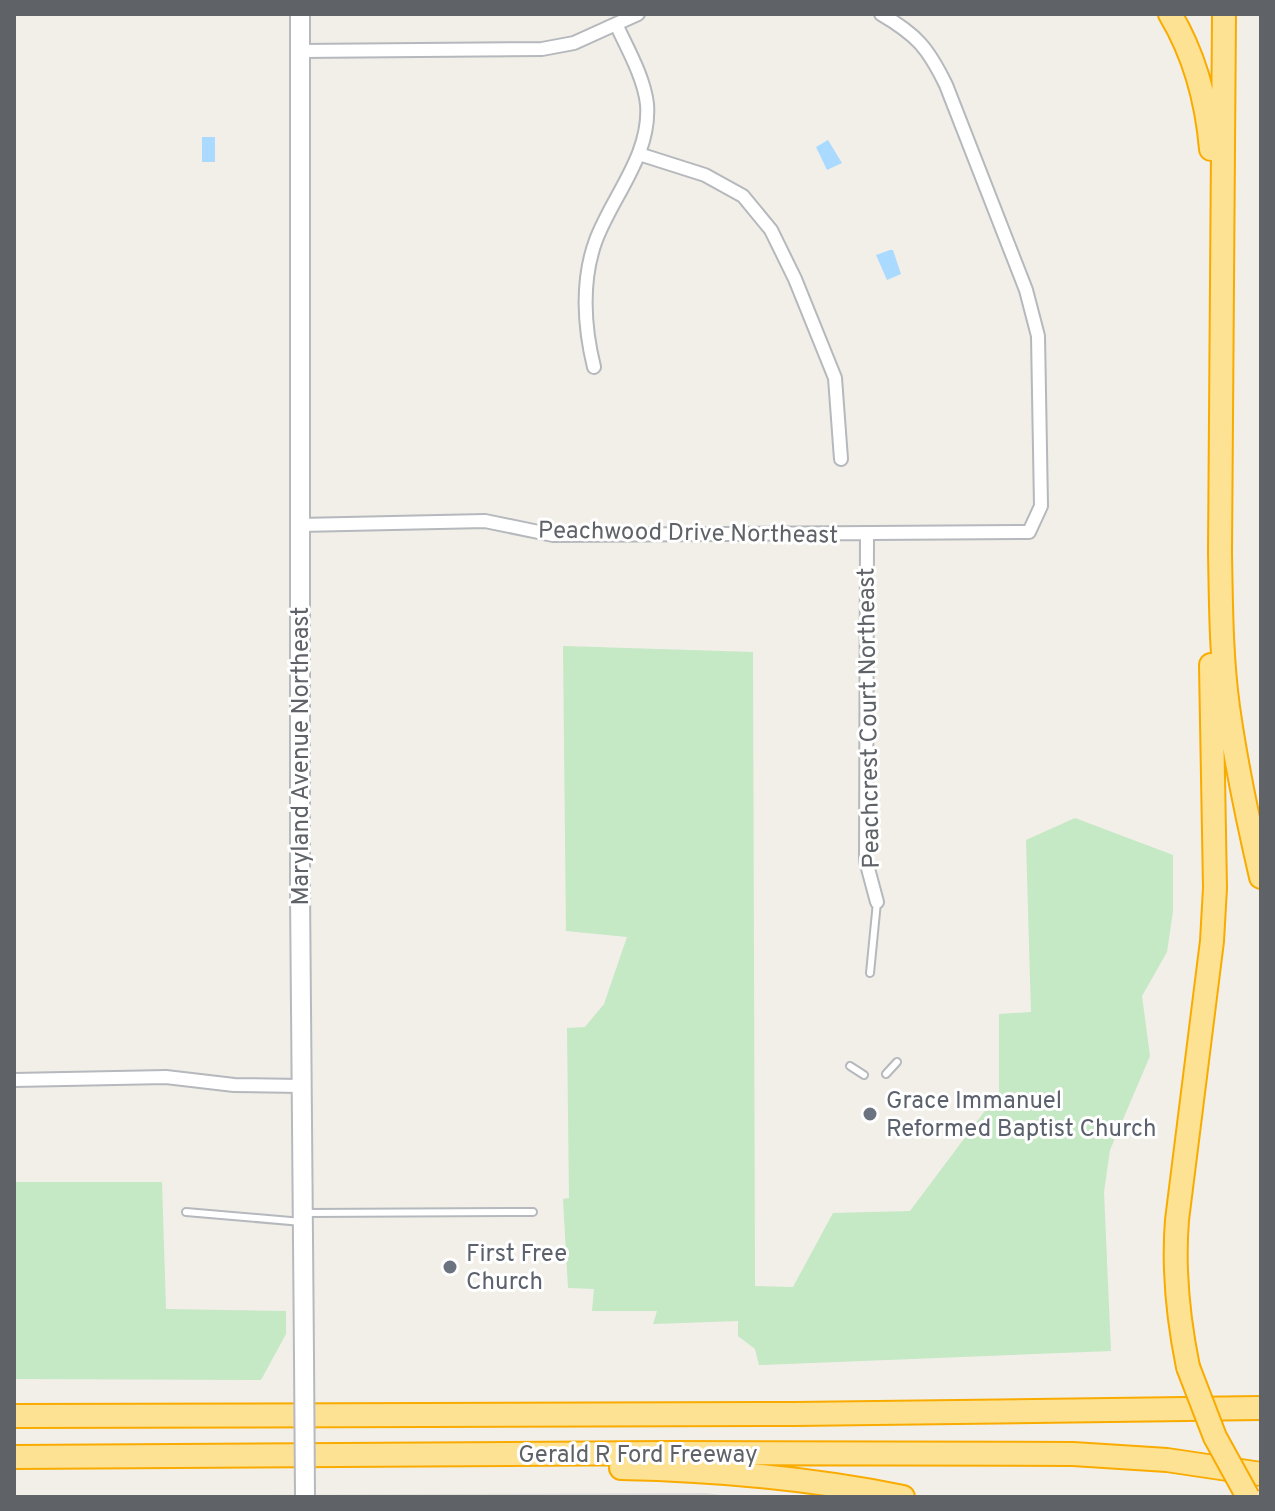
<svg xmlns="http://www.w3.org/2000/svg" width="1275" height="1511" viewBox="0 0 1275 1511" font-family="Overpass,sans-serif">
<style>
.industrial{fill:#e0deda}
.green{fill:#c5e8c5}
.water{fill:#aadaff}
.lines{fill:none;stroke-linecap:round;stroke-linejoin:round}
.lane-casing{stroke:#b5b8bc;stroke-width:10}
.street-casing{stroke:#b5b8bc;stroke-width:16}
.secondary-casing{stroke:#b6babf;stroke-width:22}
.highway-casing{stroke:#f9ab00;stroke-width:26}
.lane{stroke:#fff;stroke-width:6}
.street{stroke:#fff;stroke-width:12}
.secondary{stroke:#fff;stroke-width:18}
.highway{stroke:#fde293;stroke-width:22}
.secondary-bridge-casing{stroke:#b6babf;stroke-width:22;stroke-linecap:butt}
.highway-bridge-casing{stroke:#f9ab00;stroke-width:26;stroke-linecap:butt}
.secondary-bridge{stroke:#fff;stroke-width:18}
.highway-bridge{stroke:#fde293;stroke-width:22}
.worship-dot{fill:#6b7280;stroke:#fff;stroke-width:3}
.labels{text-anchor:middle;stroke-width:6;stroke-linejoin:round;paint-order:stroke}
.street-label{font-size:24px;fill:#5f6368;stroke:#fff}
.worship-label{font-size:24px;fill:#5b616d;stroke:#fff;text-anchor:start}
</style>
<rect width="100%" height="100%" fill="#f1efe8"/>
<!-- industrial -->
<path class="industrial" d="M706 1493 737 1497 14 1496Z"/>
<!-- green -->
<path class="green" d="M563 646 753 652 755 1286 793 1287 833 1213 910 1211 999 1092V1014L1031 1012 1026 840 1075 818 1173 855V911L1167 952 1142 996 1150 1056 1110 1150 1104 1192 1111 1351 759 1365 755 1349 738 1336V1321L653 1324 657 1311H592L594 1289 568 1288 563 1199 569 1198 567 1028 585 1027 604 1004 627 937 566 931Z
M14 1182H162L166 1309 286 1311V1334L261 1380 14 1379Z"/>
<!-- water -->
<path class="water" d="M202 137H215V162H202Z
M828 140 842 163 827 170 816 147Z
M890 250H893L901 274 887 280 876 255Z"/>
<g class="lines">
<defs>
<path id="lane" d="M870 973 877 902
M850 1066 864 1075
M886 1074 897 1062
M186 1212 302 1222
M305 1213 533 1212"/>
<path id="street" d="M300 51 542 49 574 43 638 14
M639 154 705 175 743 196 771 230 795 279 835 378 841 459
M594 367C584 327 581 280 596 240 613 195 651 155 647 104 644 77 627 48 616 24
M300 525 485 521 553 535 1029 532 1041 506 1038 336 1026 290 946 85C928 48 917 35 881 14
M867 534 866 861 877 902
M14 1080 166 1077 234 1085 301 1086"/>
<path id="secondary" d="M300 14V891L304 1356"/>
<path id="highway" d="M1170 14C1194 54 1207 102 1211 149
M1224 14 1220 552C1221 604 1221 656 1228 707 1236 764 1248 821 1261 877
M1188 1367C1178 1318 1173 1270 1177 1220L1212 941 1215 888 1211 665
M14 1416 795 1414 1261 1408
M14 1457 668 1453 1073 1454 1167 1460 1261 1474
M621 1468C716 1470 810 1478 903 1497"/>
</defs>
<!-- lane casing -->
<use href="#lane" class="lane-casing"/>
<!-- street casing -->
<use href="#street" class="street-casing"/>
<!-- secondary casing -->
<use href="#secondary" class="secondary-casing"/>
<!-- highway casing -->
<use href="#highway" class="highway-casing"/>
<!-- lane -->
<use href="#lane" class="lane"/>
<!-- street -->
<use href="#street" class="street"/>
<!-- secondary -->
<use href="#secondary" class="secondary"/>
<!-- highway -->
<use href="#highway" class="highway"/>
<defs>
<path id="secondary-bridge" d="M304 1356 305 1497"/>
<path id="highway-bridge" d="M1188 1367 1215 1437 1248 1497"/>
</defs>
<!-- secondary-bridge casing -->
<use href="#secondary-bridge" class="secondary-bridge-casing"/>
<!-- highway-bridge casing -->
<use href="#highway-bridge" class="highway-bridge-casing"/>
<!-- secondary-bridge -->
<use href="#secondary-bridge" class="secondary-bridge"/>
<!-- highway-bridge -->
<use href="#highway-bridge" class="highway-bridge"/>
</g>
<!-- markers -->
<g class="worship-dot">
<circle cx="870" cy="1114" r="8"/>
<circle cx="450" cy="1267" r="8"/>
</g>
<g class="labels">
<!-- street labels -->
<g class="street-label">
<text transform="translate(688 532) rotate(1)" y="8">Peachwood Drive Northeast</text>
<text transform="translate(868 718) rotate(-91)" y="8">Peachcrest Court Northeast</text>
<text transform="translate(300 756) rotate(-90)" y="8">Maryland Avenue Northeast</text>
<text x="638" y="1462">Gerald R Ford Freeway</text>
</g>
<!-- worship labels -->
<g class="worship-label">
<text x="886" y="1108">Grace Immanuel<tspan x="886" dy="28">Reformed Baptist Church</tspan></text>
<text x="466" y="1261">First Free<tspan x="466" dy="28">Church</tspan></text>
</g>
</g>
<!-- border -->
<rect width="1275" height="1511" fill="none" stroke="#5f6368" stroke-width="32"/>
</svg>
